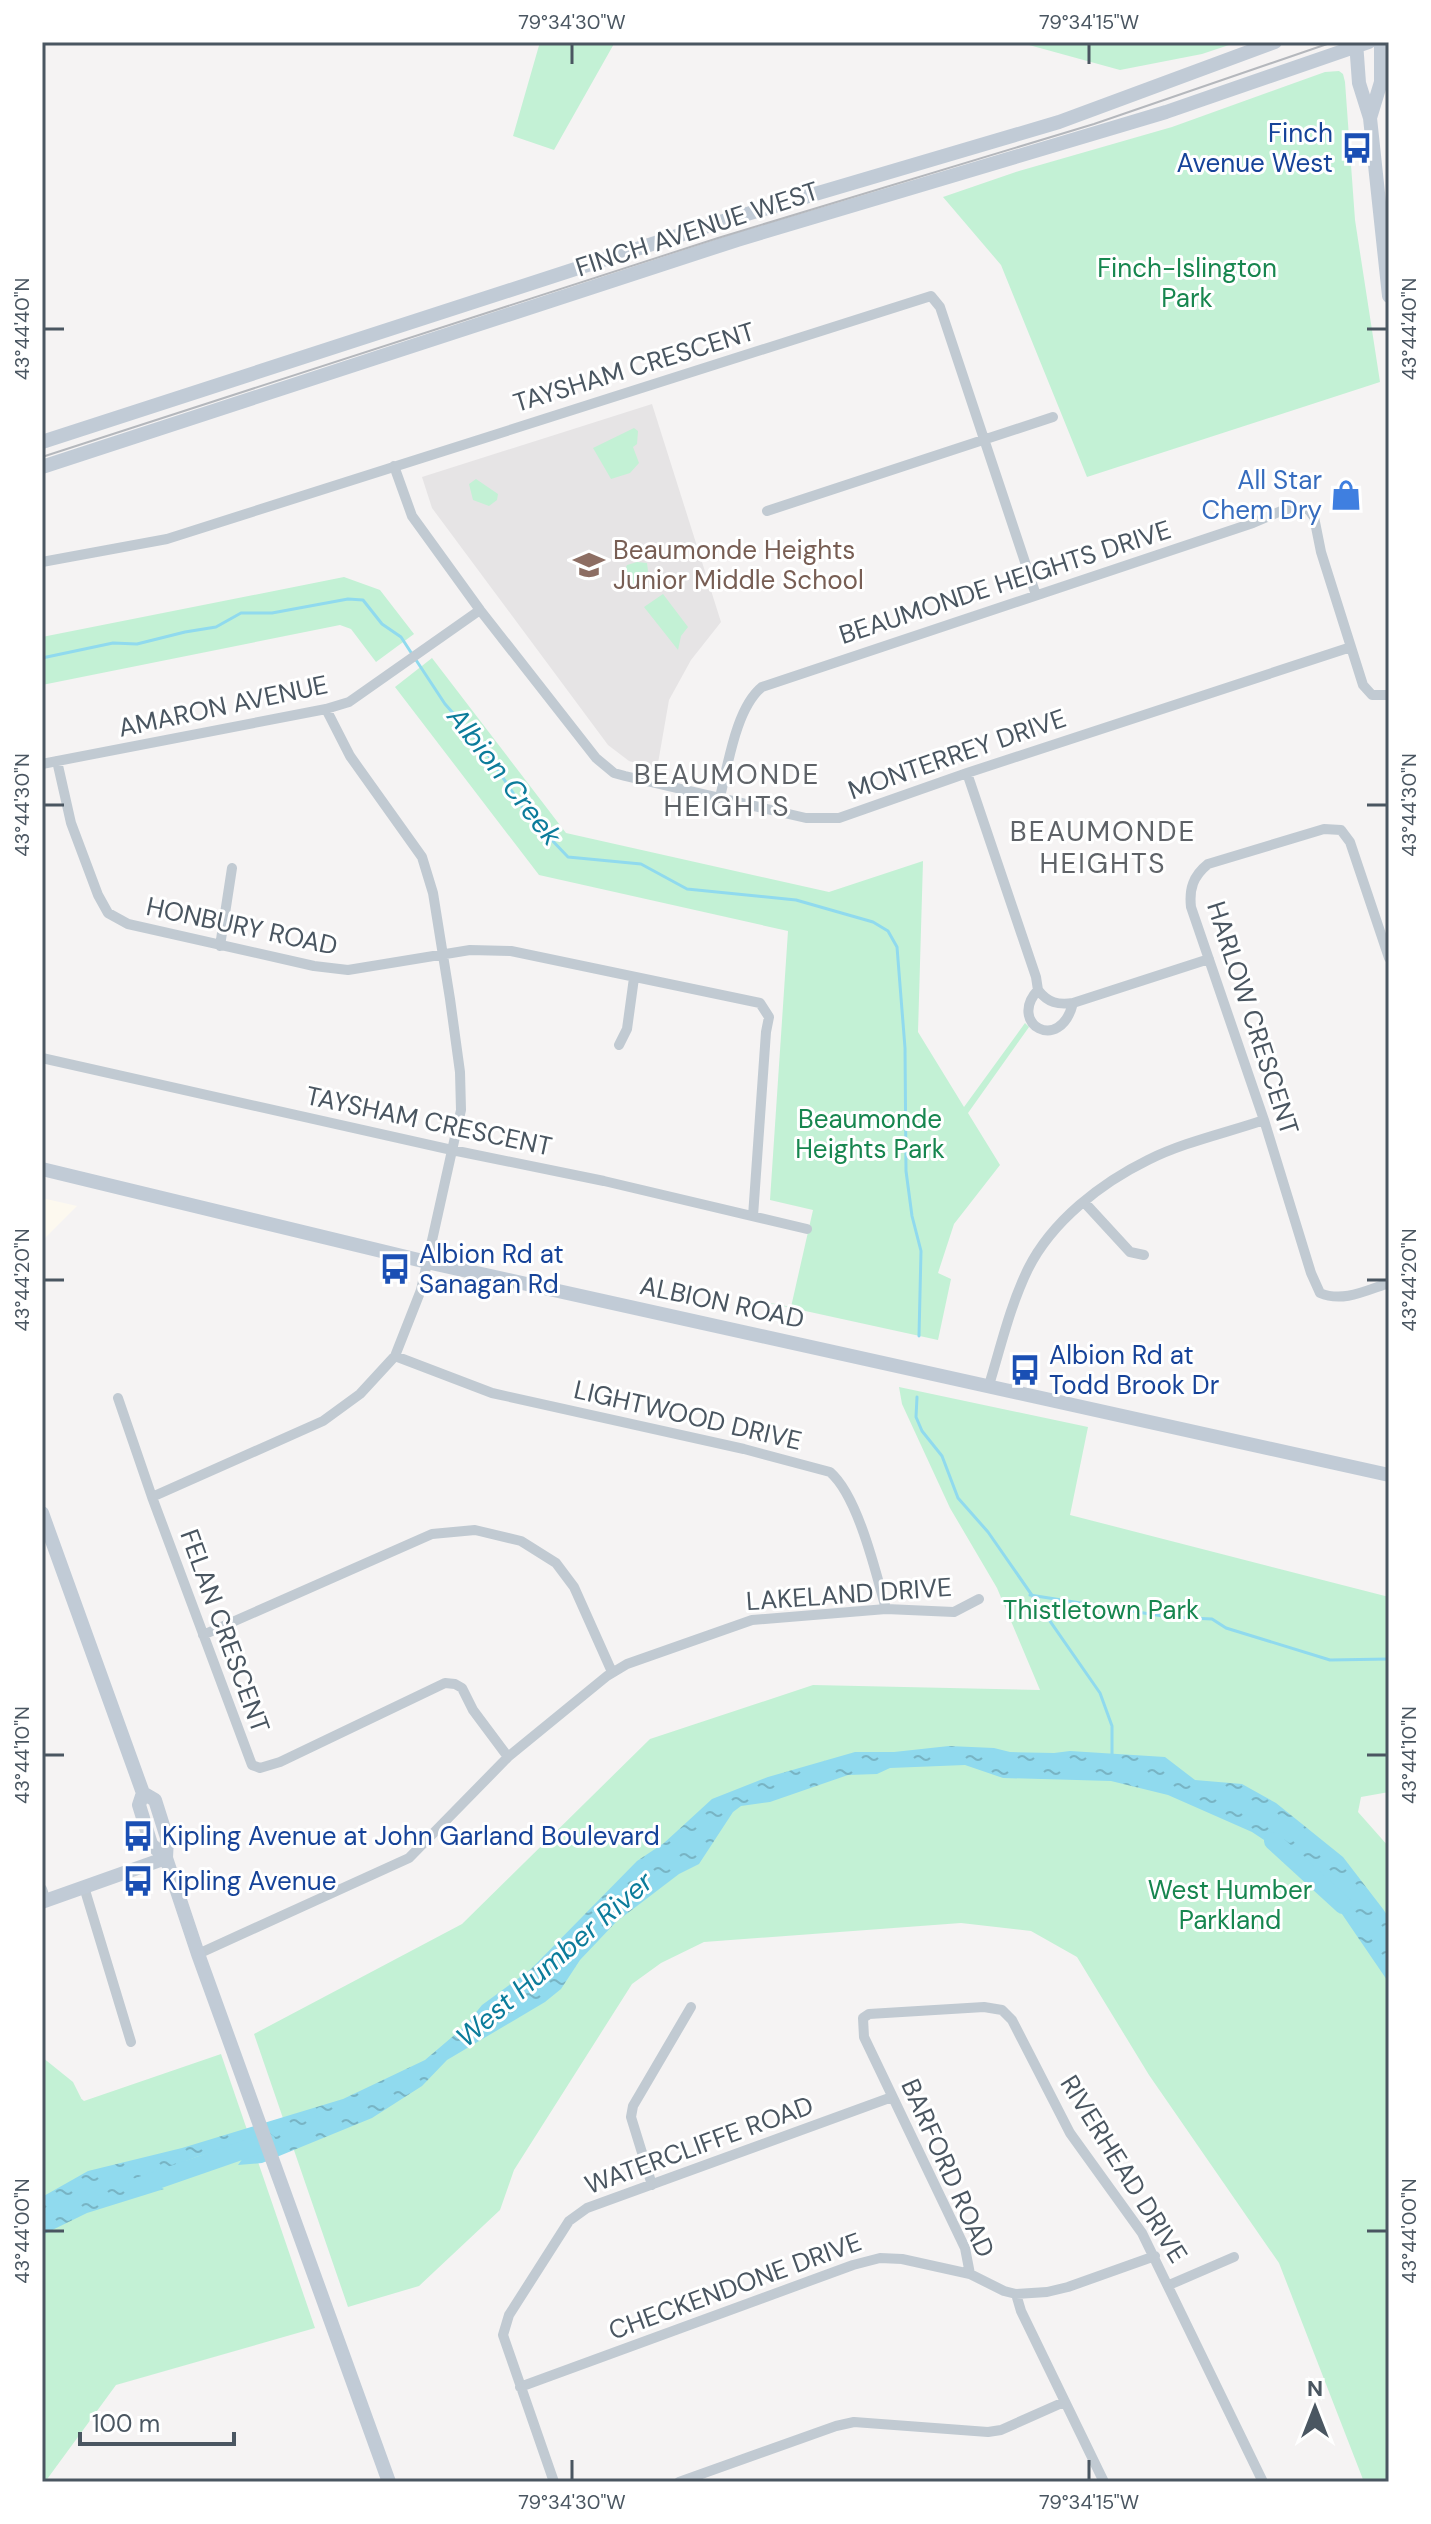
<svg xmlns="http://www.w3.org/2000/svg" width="1431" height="2524" viewBox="0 0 1431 2524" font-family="'DM Sans',sans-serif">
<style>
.commercial{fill:#fdf9ef}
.education{fill:#e6e4e5}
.forest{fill:url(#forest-firs)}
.green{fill:#c3f1d5}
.water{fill:url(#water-ripples)}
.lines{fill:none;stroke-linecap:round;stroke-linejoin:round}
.stream{stroke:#90daee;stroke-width:3}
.river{stroke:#90daee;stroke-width:18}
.street{stroke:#c1cad2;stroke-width:10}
.secondary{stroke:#c1cbd6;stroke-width:14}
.tram{stroke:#b5b8bd;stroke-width:2}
.ticks{fill:none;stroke:#4a5661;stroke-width:3}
.labels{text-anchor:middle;stroke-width:6;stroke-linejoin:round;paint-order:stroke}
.transit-label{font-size:26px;fill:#164399;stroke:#fff;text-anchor:start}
.street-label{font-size:26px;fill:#4a5661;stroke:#fff}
.park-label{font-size:26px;fill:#17864f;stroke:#fff}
.shop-label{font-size:26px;fill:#366cbe;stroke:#fff;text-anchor:end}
.education-label{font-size:26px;fill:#785e54;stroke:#fff;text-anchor:start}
.neighbourhood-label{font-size:28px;letter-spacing:2px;fill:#5f6368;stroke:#fff}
.water-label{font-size:28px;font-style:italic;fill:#0c7c9b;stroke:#fff}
.neatline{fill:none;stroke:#4a5661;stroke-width:3}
.ticks-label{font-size:20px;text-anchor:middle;fill:#4a5661}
</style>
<defs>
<pattern id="forest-firs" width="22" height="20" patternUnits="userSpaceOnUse" patternTransform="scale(2)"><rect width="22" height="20" fill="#c3f1d5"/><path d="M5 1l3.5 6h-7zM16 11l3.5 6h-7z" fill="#a0c6b0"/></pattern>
<pattern id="water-ripples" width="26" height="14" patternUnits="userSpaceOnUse" patternTransform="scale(2)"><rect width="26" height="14" fill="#90daee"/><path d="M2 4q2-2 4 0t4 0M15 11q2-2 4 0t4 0" fill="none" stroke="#78b4c4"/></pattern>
</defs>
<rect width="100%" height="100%" fill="#f5f3f3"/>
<!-- commercial -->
<path class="commercial" d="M42 1198 77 1206 42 1241Z"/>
<!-- education -->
<path class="education" d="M652 404 721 622 691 660 669 700 657 769 629 761 608 745 432 508 422 477Z"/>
<!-- forest -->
<path class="forest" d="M42 2057 73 2082 81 2098 42 2111Z"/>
<!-- green -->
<path class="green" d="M540 42H615L554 150 513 136Z
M1018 42H1238L1202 54 1120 70Z
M1339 71 1343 74 1345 82 1355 220 1380 382 1087 477 1001 265 943 197 1019 171 1172 127 1325 72Z
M634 428 638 431 637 444 633 447 639 463 630 473 611 479 593 448Z
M476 479 498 494 497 500 489 506 473 500 469 484Z
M637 562 647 563 648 571 643 584 633 586 628 584 624 572 627 565Z
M344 577 380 590 414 634 376 662 351 629 340 625 42 685V637Z
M663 594 688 627 681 636 678 650 644 607Z
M432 658 566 833 829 892 923 861 918 1032 964 1107 1025 1023 1029 1027 968 1113 1000 1165 954 1224 938 1273 951 1279 938 1340 750 1299 791 1307 813 1210 770 1200 788 931 539 875 395 687Z
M899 1387 1088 1427 1070 1515 1389 1597V1792L1361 1797 1358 1812 1389 1847V2482H1364L1279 2263 1149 2075 1077 1957 1031 1931 961 1923 704 1942 661 1963 632 1984 514 2170 500 2210 419 2286 348 2307 254 2034 462 1924 650 1739 813 1685 1040 1690 997 1588 950 1508 902 1404Z
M221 2054 315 2328 116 2385 45 2482H42V2064L84 2101Z"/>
<!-- water -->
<path class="water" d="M949 1746 994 1748 1010 1752 1054 1753 1070 1751 1165 1757 1195 1780 1242 1784 1276 1803 1343 1857 1383 1909 1389 1918V1983L1314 1873 1252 1832 1168 1795 1111 1781 1003 1778 965 1765 890 1768 877 1774 848 1775 770 1802 741 1806 733 1812 699 1864 679 1874 616 1922 580 1960 561 1989 545 2002 447 2060 422 2086 372 2118 262 2163 238 2165 249 2150C220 2146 184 2159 160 2175L157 2185 164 2189 87 2213 42 2235V2197L88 2171 182 2148 343 2099 425 2060 465 2026 482 2005 531 1969 637 1861 664 1843 712 1799 768 1777 855 1752H894Z"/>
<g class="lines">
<!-- stream -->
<path class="stream" d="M42 658 113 643 137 644 185 632 216 627 241 613H272L348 599 363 600 382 624 401 637 412 654
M416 660 445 704 483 747 526 813 568 857 641 864 687 889 796 900 873 922 888 931 897 947 905 1048 906 1171 912 1216 921 1251 919 1336
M917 1397 916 1417 922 1431 942 1456 958 1498 988 1532 1100 1693 1112 1726V1756
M1030 1595 1169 1617 1212 1619 1226 1628 1330 1660 1389 1659"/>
<!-- river -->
<path class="river" d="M1273 1841 1343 1905
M137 2187 267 2142"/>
<!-- street -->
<path class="street" d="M394 466 412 516 480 610 596 758 614 773 625 776 806 818H839L967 773 1351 647
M767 511 1053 417
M42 562 167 539 931 296 940 307 1036 595
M57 761 71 823 98 895 108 913 128 924 314 966 348 970 470 950 511 951 760 1003 769 1017 766 1032 753 1216
M42 764 326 709 349 702 480 610
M967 773 1036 977 1038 990C1007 1023 1060 1055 1073 1003L1209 959
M720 797C728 765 736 708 762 687L1253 523 1281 511 1300 507 1309 510 1314 517 1321 552 1363 685 1372 695H1389
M220 946 232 868
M1389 958 1350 842 1341 830 1324 829 1208 864C1193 876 1189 889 1191 907L1264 1120 1311 1273 1320 1293C1343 1303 1367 1290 1389 1283
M1038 990C1048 1003 1058 1005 1073 1003
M619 1045 627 1029 634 978
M42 1058 452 1150 604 1181 807 1229
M1084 1202 1130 1252 1144 1255
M395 1356 492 1393 744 1449 830 1472C858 1496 876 1573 886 1609
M989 1385C1001 1346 1010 1306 1028 1269 1052 1221 1101 1183 1148 1160 1184 1142 1226 1133 1264 1120
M118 1398 152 1497 252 1765 260 1768 280 1762 445 1683 455 1684 462 1688 473 1710 508 1757
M152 1497 323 1421 360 1394 395 1356 421 1290 461 1110 460 1072 450 999 433 893 422 857 350 756 326 709
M203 1635 432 1534 475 1530 521 1541 556 1563 574 1587 612 1672
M84 1887 131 2042
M42 1889 46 1901
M198 1954 409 1858 508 1757 607 1676 627 1664 752 1620 886 1609 954 1612 979 1599
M652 2185 631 2117 633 2106 691 2007
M1169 2285 1234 2257
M1016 2294 1047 2292 1068 2287 1155 2256
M520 2387 853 2265 880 2258 902 2259 970 2274
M554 2482 503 2335 509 2315 569 2221 587 2208 892 2097
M679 2482 836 2426 854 2422 988 2432 1001 2430 1064 2402
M1104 2482 1021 2311 1016 2294 1004 2291 970 2274 965 2248 864 2037 863 2018 869 2014 984 2007 1002 2010 1012 2020 1070 2133 1142 2233 1263 2482"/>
<!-- secondary -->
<path class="secondary" d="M1356 42 1359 83 1370 118 1389 296
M1370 118 1381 82V42
M42 442 720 222 1059 122 1275 42
M42 467 737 240 1166 112 1369 42
M42 1169 427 1262 1389 1475
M42 1513 143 1793 155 1800 167 1838 166 1858 198 1954 389 2482
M143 1793 139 1805 151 1844 166 1858
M42 1902 166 1858"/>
<!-- tram -->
<path class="tram" d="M42 457 718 238 1094 124 1333 42"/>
</g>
<!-- ticks -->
<path class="ticks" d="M572 44V64M1089 44V64M44 329H64M1367 329H1387M44 805H64M1367 805H1387M44 1280H64M1367 1280H1387M44 1755H64M1367 1755H1387M44 2231H64M1367 2231H1387M572 2460V2480M1089 2460V2480"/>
<!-- icons -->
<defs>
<symbol id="bus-bare" viewBox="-9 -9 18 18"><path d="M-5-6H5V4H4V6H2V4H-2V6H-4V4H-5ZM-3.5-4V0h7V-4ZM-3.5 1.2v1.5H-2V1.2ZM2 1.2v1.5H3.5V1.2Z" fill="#1a4fb4" stroke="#fff" stroke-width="2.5" paint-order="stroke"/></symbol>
<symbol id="shop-bare" viewBox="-9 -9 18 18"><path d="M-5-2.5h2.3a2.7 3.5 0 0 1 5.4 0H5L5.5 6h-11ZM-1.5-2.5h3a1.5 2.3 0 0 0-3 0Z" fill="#3f7fe0" stroke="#fff" stroke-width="2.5" paint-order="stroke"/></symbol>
<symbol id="school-bare" viewBox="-9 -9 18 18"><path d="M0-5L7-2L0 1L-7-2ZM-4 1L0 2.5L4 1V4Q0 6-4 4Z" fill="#8d6e63" stroke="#fff" stroke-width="2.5" paint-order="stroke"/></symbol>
</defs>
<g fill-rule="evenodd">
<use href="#bus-bare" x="1335" y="126" width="44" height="44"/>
<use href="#shop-bare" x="1324" y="473" width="44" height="44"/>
<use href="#school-bare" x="567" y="543" width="44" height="44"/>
<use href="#bus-bare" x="373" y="1247" width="44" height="44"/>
<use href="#bus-bare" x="1003" y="1348" width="44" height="44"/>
<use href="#bus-bare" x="116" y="1814" width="44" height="44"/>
<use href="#bus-bare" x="116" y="1859" width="44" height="44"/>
</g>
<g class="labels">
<!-- transit labels -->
<g class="transit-label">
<text x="1333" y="142" text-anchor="end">Finch<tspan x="1333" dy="30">Avenue West</tspan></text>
<text x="419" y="1263">Albion Rd at<tspan x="419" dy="30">Sanagan Rd</tspan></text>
<text x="1049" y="1364">Albion Rd at<tspan x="1049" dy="30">Todd Brook Dr</tspan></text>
<text x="162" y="1845">Kipling Avenue at John Garland Boulevard</text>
<text x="162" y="1890">Kipling Avenue</text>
</g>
<!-- street labels -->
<g class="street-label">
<text transform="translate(697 229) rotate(-18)" y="9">FINCH AVENUE WEST</text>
<text transform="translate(634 367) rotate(-17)" y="9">TAYSHAM CRESCENT</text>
<text transform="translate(1005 582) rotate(-18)" y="9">BEAUMONDE HEIGHTS DRIVE</text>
<text transform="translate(223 706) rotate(-12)" y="9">AMARON AVENUE</text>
<text transform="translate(957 754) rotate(-19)" y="9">MONTERREY DRIVE</text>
<text transform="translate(242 926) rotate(12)" y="9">HONBURY ROAD</text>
<text transform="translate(1253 1018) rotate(72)" y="9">HARLOW CRESCENT</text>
<text transform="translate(429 1121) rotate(12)" y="9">TAYSHAM CRESCENT</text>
<text transform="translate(722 1302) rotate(12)" y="9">ALBION ROAD</text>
<text transform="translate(688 1415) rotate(13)" y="9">LIGHTWOOD DRIVE</text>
<text transform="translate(849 1594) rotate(-4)" y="9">LAKELAND DRIVE</text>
<text transform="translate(225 1631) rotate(70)" y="9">FELAN CRESCENT</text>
<text transform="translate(699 2145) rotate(-20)" y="9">WATERCLIFFE ROAD</text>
<text transform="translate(948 2168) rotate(66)" y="9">BARFORD ROAD</text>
<text transform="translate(1124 2169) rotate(58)" y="9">RIVERHEAD DRIVE</text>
<text transform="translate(735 2286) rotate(-20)" y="9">CHECKENDONE DRIVE</text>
</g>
<!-- park labels -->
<g class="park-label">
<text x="1187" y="277">Finch-Islington<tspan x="1187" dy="30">Park</tspan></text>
<text x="870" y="1128">Beaumonde<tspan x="870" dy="30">Heights Park</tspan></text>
<text x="1101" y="1619">Thistletown Park</text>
<text x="1230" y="1899">West Humber<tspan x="1230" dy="30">Parkland</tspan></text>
</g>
<!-- shop labels -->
<g class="shop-label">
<text x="1322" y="489">All Star<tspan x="1322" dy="30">Chem Dry</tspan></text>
</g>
<!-- education labels -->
<g class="education-label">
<text x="613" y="559">Beaumonde Heights<tspan x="613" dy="30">Junior Middle School</tspan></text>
</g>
<!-- neighbourhood labels -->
<g class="neighbourhood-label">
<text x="727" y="784">BEAUMONDE<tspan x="727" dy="32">HEIGHTS</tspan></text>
<text x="1103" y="841">BEAUMONDE<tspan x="1103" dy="32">HEIGHTS</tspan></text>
</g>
<!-- water labels -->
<g class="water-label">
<text transform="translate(505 776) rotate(52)" y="10">Albion Creek</text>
<text transform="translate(554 1959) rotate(-41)" y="10">West Humber River</text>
</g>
</g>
<!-- border -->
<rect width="1431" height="2524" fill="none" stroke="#ffffff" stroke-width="88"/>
<!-- north arrow -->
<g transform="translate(1315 2408)" stroke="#ffffff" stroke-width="6" paint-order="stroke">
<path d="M0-6L14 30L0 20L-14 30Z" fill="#4a5661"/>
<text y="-12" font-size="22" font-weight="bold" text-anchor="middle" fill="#4a5661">N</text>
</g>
<!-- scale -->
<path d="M80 2432v12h154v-12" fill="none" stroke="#4a5661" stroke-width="4"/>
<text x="92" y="2432" font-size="24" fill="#4a5661" stroke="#ffffff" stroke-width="6" paint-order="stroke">100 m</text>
<rect x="44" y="44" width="1343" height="2436" class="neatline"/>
<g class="ticks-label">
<text x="572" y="29">79°34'30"W</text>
<text x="1089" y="29">79°34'15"W</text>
<text transform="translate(22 329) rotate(-90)" y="7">43°44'40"N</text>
<text transform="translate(1409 329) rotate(-90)" y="7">43°44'40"N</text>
<text transform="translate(22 805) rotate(-90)" y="7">43°44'30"N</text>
<text transform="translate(1409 805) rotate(-90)" y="7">43°44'30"N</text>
<text transform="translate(22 1280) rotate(-90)" y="7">43°44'20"N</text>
<text transform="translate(1409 1280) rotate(-90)" y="7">43°44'20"N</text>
<text transform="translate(22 1755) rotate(-90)" y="7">43°44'10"N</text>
<text transform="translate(1409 1755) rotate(-90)" y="7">43°44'10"N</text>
<text transform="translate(22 2231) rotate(-90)" y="7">43°44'00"N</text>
<text transform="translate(1409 2231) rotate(-90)" y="7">43°44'00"N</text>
<text x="572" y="2509">79°34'30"W</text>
<text x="1089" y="2509">79°34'15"W</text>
</g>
</svg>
